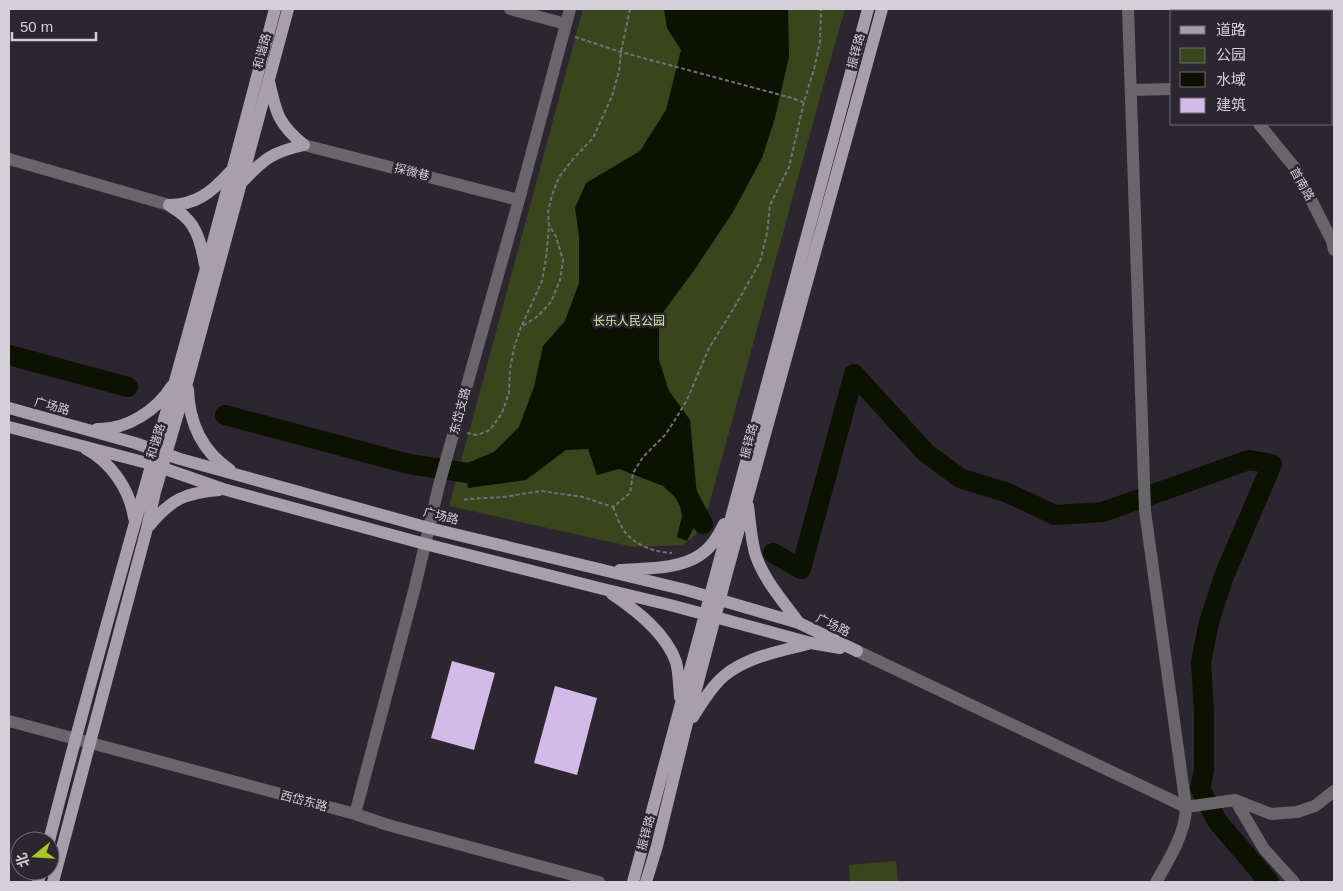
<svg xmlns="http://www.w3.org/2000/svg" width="1343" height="891" viewBox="0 0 1343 891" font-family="Helvetica,'Noto Sans SC',sans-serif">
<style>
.green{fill:#3a441d}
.water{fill:#0c1100}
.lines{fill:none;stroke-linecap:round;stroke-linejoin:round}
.river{stroke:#0c1100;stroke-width:20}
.building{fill:#d4bae9}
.path{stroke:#746f79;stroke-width:2;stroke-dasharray:4 2.5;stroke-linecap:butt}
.minor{stroke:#68656b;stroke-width:12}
.major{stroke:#a7a0ac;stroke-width:12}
.labels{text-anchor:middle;stroke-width:5;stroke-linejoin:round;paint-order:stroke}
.street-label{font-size:12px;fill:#d4d0d8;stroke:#2c2631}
.park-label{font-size:12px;fill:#d4e99d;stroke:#2c2631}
</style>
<rect width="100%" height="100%" fill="#2c2631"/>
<!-- green -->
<path class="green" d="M583 9H845C797 176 754 344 707 512L703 524 699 531 692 538 682 545 633 547 449 506Z
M896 861 898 882H850L849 865Z"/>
<!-- water -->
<path class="water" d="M664 9H788L789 57 775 118 762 158 733 212 695 269 659 318V360L669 391 690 420 699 517 687 541 677 537 682 516 680 506 675 497 663 486 619 469 597 475 588 449 566 450 526 480 468 488 465 464 494 452 519 427 534 387 543 346 565 321 579 283V236L575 208 586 183 640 151 666 110 681 50 667 28Z"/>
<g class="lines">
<!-- river -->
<path class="river" d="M9 355 128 387
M225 415 409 464 468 473 491 467
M686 492 703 524
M773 553 801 569 854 374 926 453 960 478 1008 493 1055 515 1103 512 1249 460 1272 464 1224 576 1209 622 1201 662 1204 712V771L1200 788 1217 821 1269 882"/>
</g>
<!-- building -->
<path class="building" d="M452 661 495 673 474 750 431 738Z
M555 686 597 698 577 775 534 763Z"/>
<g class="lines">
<!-- path -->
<path class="path" d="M575 37 621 52 792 98 803 102
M522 325 542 281 546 258 549 227
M467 433 477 435 490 430 502 413 509 393 510 369 514 348 521 327 538 316 551 302 560 280 563 260 556 237 549 225 548 212 552 195 559 177 574 158 593 138 612 96 619 71 621 52 630 9
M464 500 468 499 503 497 541 491 583 497 613 507 630 493 633 473 643 457 665 435 673 423 687 400 709 348 734 308 760 262 767 233 770 205 789 167 804 102 814 69 820 42 821 9
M613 507C616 514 619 523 623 529 633 545 654 552 672 553"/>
<!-- minor -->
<path class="minor" d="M510 9 566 24
M1128 9 1145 511 1186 807C1186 832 1169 860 1156 882
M1131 90 1172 89
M1259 124 1295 168 1332 241 1334 250
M304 145 519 200
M9 159 169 205
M857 651 1186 807
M9 721 355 814 388 825 599 882
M1235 800 1264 849 1294 882
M1186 807 1235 800 1271 814 1297 812 1315 806 1334 791
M355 814 415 587 439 485 519 200 570 9"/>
<!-- major -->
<path class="major" d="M269 81C276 113 278 124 304 145
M242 182C264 159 272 152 304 145
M169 205C174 209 180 212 185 217 198 228 202 249 205 265
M169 205C196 205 212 192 230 172
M188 389C189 423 202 451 230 470
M9 408 135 443 180 459 429 528 686 590 799 623 857 651
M9 427 151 464 223 489 425 544 603 589 670 605 811 643 840 648
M97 429C127 430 157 410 172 386
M86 449C111 462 130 490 134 518
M748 506C750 522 751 538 755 553 763 579 783 601 799 623
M149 526C171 499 185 493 219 490
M620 570C646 568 678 570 700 555 711 548 719 535 724 524
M612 594C636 610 666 633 676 662 679 673 679 686 680 697
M693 717C702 703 711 687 724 676 748 656 782 651 811 643
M49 841C84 702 123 565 162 427 202 288 238 148 275 9
M38 882 41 871
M53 882 147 528 155 492 188 379 288 9
M633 882 868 9
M646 882 657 846 686 727 726 576 882 9"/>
</g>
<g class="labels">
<!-- street labels -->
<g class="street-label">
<text transform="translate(262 51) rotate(-75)" y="4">和谐路</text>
<text transform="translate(856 51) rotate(-75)" y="4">振铎路</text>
<text transform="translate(412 172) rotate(14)" y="4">探微巷</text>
<text transform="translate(1302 184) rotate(61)" y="4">首南路</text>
<text transform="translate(52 406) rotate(15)" y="4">广场路</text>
<text transform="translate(460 411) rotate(-75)" y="4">东岱支路</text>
<text transform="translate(156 441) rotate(-73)" y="4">和谐路</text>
<text transform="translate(749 441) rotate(-75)" y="4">振铎路</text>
<text transform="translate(441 516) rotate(14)" y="4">广场路</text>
<text transform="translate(833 625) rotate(26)" y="4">广场路</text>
<text transform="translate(304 801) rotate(15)" y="4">西岱东路</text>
<text transform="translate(646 833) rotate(-75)" y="4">振铎路</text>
</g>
<!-- park labels -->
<g class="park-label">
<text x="629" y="325">长乐人民公园</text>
</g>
</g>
<!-- border -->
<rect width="1343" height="891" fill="none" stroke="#d4d0d8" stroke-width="20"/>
<!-- legend -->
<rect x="1170" y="10" width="162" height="115" fill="#2c2631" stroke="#6f6a74"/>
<rect x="1180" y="26" width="25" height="8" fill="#a7a0ac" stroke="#6f6a74"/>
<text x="1216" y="35" font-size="15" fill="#d4d0d8">道路</text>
<rect x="1180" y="48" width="25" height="15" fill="#3a441d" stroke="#6f6a74"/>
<text x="1216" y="60" font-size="15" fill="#d4d0d8">公园</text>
<rect x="1180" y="72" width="25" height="15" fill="#0c1100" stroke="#6f6a74"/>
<text x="1216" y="85" font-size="15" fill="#d4d0d8">水域</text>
<rect x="1180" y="98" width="25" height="15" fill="#d4bae9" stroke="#6f6a74"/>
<text x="1216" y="110" font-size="15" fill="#d4d0d8">建筑</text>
<!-- north arrow -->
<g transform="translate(35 856) rotate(252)"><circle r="24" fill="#2c2631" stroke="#6f6a74"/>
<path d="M0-4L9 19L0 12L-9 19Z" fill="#a7c81f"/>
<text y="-8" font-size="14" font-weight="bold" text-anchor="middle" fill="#d4d0d8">北</text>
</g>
<!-- scale -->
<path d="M12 32v8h84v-8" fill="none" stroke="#d4d0d8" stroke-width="2.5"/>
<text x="20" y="32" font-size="15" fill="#d4d0d8" stroke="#2c2631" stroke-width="4" paint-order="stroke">50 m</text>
</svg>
